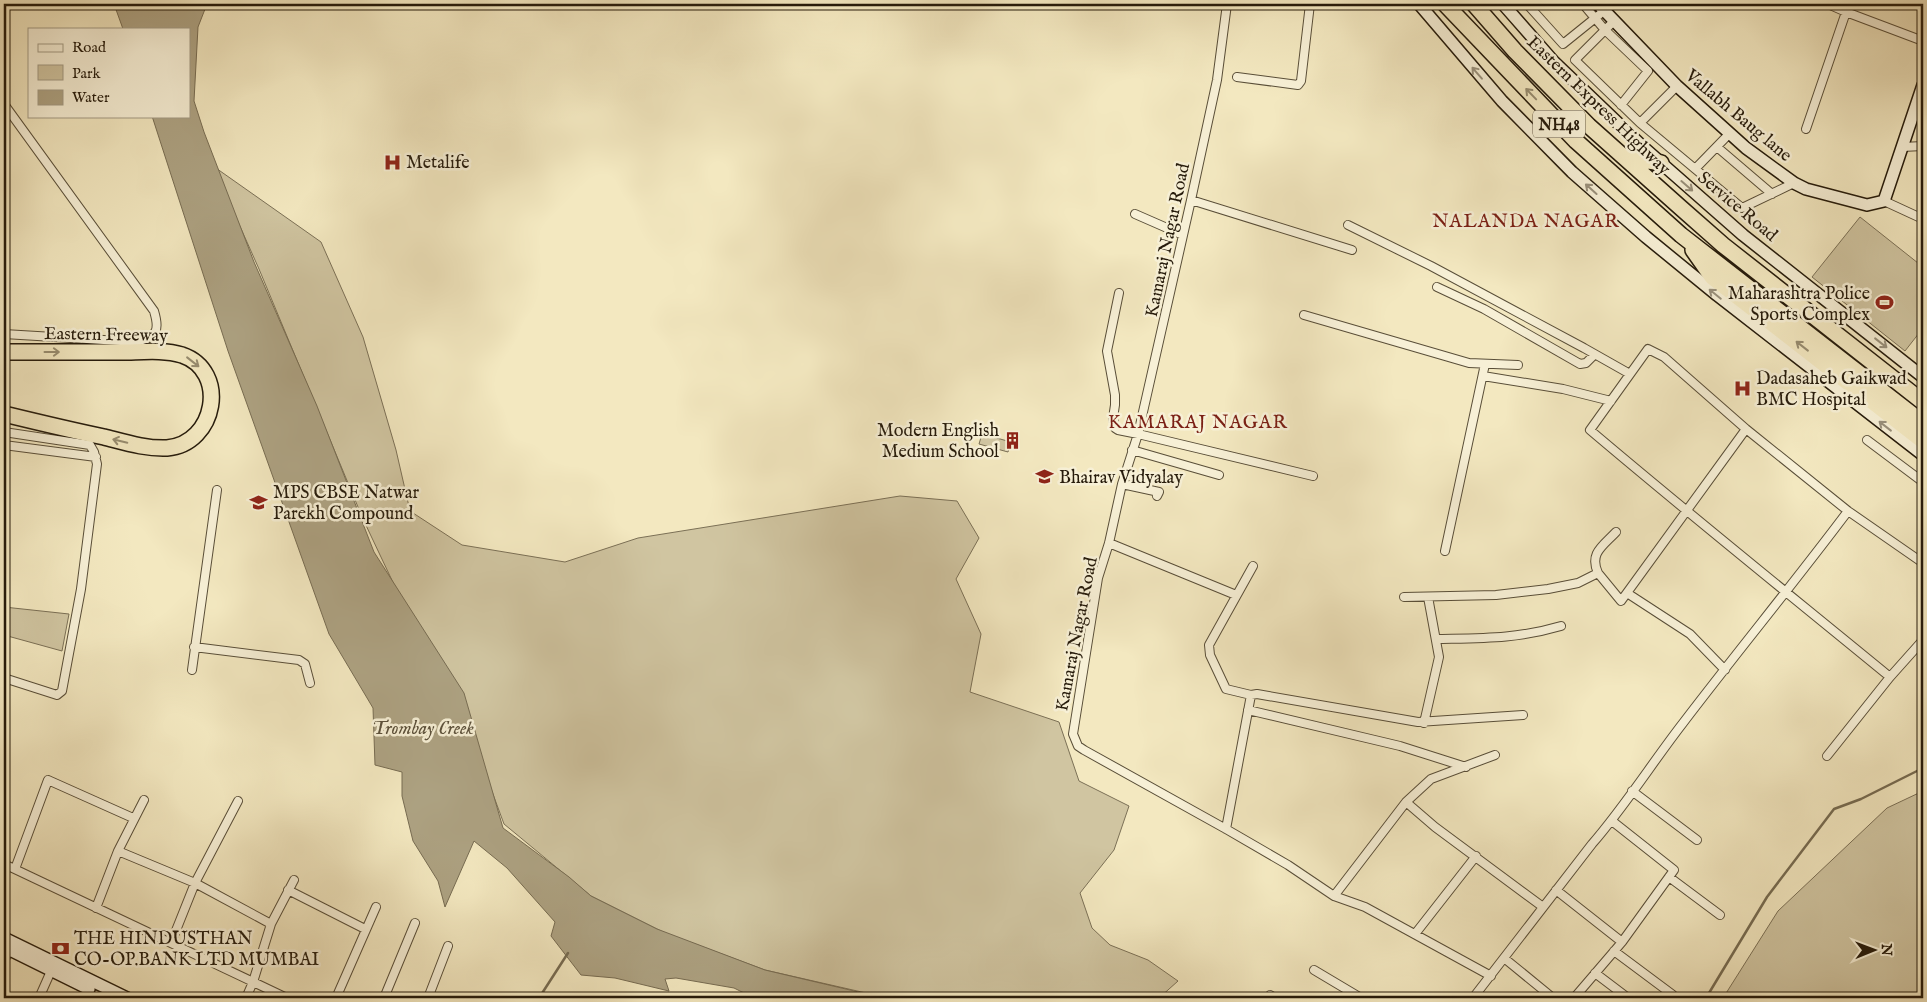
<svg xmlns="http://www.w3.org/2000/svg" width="1927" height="1002" viewBox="0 0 1927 1002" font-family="'IM FELL English',serif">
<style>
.green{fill:#d0c5a1;stroke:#7b7056}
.water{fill:#ada282;stroke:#776c52}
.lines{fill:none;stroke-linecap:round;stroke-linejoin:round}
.stream{stroke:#776c52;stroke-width:2.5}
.street-casing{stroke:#594e38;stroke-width:10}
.secondary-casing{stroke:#261b0b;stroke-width:14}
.highway-casing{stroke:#261b0b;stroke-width:18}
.street{stroke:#f7f0d6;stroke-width:8}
.secondary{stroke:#f7f0d6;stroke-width:11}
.highway{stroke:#f3e8c0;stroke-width:15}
.oneway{stroke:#99907b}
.oneway2{stroke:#978c6f}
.labels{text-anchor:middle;stroke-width:5;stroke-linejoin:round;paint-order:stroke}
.shield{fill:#f7f0d6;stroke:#655b48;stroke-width:1}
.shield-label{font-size:16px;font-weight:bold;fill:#261b0b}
.street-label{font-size:18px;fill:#261b0b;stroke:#f7f0d6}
.poi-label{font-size:18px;fill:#261b0b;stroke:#f7f0d6;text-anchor:start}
.neighbourhood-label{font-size:19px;letter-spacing:1px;fill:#7a1f14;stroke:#f7f0d6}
.water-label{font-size:19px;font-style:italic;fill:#5c513b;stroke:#f7f0d6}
</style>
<rect width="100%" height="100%" fill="#f3e8c0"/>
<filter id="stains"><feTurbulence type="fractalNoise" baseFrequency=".004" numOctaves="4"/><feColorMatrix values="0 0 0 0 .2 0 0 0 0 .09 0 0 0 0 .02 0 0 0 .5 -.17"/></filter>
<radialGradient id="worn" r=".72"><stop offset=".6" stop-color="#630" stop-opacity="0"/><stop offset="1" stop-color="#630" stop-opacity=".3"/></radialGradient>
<!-- green -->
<path class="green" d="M213 166 321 242 363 337 396 450 410 511 462 545 565 562 638 538 900 496 957 501 979 538 956 579 981 634 970 692 1059 722 1079 781 1129 806 1114 850 1080 893 1092 928 1110 945 1148 960 1178 981 1159 998H888L765 970 665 933 591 896 504 824 456 694 398 593 363 519 259 269Z
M1860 217 1923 267V328L1905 351 1812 277Z
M982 434 1011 442 1008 452 979 444Z
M4 607 69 614 62 651 4 635Z
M1923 791V998H1723L1778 911 1887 808Z"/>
<!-- water -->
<path class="water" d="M114 4H207L198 27 194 101 204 132 254 262 317 406 374 552 464 693 503 828 569 877 591 896 657 929 765 970 884 998H754L734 988 676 978 665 979 669 991 615 978 581 975 551 936 555 922 507 868 474 841 445 907 438 881 413 841 402 796V772L375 765 373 708 329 634 228 351 152 116H189V29H123Z"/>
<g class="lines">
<!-- stream -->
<path class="stream" d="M539 998 568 953
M1706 998 1767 897 1834 809 1861 799 1923 768"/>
<defs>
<path id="street" d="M1227 4 1217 80 1191 200 1138 434 1122 484 1109 543 1098 578 1073 734 1078 746 1084 750 1226 829 1288 865 1334 896
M1527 4 1563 44 1599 15
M1583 4 1605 30 1648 71 1621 105
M1828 4 1846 12 1923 41
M1614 21 1575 60 1640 123 1742 208 1794 183
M1237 77 1298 85 1301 81 1310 4
M4 104 154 311C160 331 157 336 137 342L4 334
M1640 123 1677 86
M1806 129 1846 12
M1717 147 1772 194
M1902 147 1923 146
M1695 169 1730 133
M1191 200 1352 250
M1884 201 1923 219
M1135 214 1183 235
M1348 225 1431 266 1584 348 1630 374
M1437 287 1484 309 1580 364 1586 363 1594 355
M1119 293 1107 351 1115 395V405L1113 418 1115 428 1118 430 1138 434 1313 476
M1304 315 1469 363 1518 365
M1483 376 1563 389 1611 401
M4 432 90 445 94 452 97 464 81 589 62 691 57 695 4 678
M1867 440 1923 482
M4 445 96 457
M1132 450 1219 475
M1122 484 1159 492 1157 496
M1109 543 1236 595
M1445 551 1485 364
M1253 566 1209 645 1210 655 1226 689 1251 695 1257 694 1418 722 1523 715
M1598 573 1621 601 1746 429
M1627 593 1690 634 1725 670
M1404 597 1496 595 1548 589 1578 583 1598 573C1589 553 1603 546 1616 532
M1436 639C1481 638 1517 639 1561 626
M194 647 299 660 305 664 310 683
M192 670 217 490
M1890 677C1790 595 1689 514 1590 430L1648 349 1664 357 1746 429 1848 511 1923 563
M1248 710 1400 746 1466 767
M1424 723 1439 657 1428 597
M1827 756 1890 677 1923 640
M1632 791 1697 840
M1406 802 1435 827 1543 907
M1226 829 1251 695
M118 851 195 883 271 924
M4 864 287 998
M15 869 48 780 133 818
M1669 877 1720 915
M288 890 365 929
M1556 890 1622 942
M96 908 118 851 144 800
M1415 934 1476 856
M171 943 195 883 238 801
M1614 951 1673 995
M1504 958 1553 998
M4 962 10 947
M1314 970 1361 998
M1595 973 1628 998
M1491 976 1365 907 1334 896 1406 802 1431 779 1495 755
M1270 995 1275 998
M39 998 51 971
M246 998 253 982 271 924 294 880
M336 998 376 907
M384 998 415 923
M428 998 448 946
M1473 998 1592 844C1625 806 1652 763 1683 723 1737 652 1794 583 1848 511
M1574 998 1622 942 1674 870 1612 821"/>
<path id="secondary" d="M1419 4 1502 101 1572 172 1646 237 1717 295 1923 455
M1503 4 1554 62 1644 148 1743 235 1923 377
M1598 4 1677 86 1746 148 1794 183 1806 189 1867 205 1884 201 1923 85
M4 938 127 998
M4 947 89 989"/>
<path id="highway" d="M1445 4 1576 141 1681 235 1923 423
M1474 4 1515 51 1589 126 1681 208 1723 245 1923 402
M1625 157 1661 163
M1693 250 1712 277 1923 441
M4 352C43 352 82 352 121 352 140 352 163 349 182 355 229 371 216 444 167 448 146 449 124 442 104 437 70 430 37 422 4 414"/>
</defs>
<!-- street casing -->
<use href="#street" class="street-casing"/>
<!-- secondary casing -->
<use href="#secondary" class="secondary-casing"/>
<!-- highway casing -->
<use href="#highway" class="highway-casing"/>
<!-- street -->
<use href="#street" class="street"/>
<!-- secondary -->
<use href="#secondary" class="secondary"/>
<!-- highway -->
<use href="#highway" class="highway"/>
</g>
<!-- one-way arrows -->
<defs><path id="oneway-shaft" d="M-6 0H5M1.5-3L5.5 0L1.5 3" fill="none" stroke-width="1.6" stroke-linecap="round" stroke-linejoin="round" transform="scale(1.25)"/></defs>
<g class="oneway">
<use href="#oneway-shaft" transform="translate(1477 73) rotate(-131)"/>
<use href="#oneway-shaft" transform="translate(1687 186) rotate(41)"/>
<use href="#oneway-shaft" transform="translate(1591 189) rotate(-138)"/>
<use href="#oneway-shaft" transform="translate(1715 294) rotate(-141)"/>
<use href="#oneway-shaft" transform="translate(1881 343) rotate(38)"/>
<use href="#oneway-shaft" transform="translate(1885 426) rotate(-142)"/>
</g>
<g class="oneway2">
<use href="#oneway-shaft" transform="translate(1531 94) rotate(-134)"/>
<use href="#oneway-shaft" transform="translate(1802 346) rotate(-142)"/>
<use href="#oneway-shaft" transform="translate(52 352)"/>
<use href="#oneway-shaft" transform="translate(193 362) rotate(38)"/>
<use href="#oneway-shaft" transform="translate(120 441) rotate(-167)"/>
</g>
<!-- icons -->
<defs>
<symbol id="hospital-bare" viewBox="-9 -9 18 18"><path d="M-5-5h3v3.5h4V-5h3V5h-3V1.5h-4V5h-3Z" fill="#8f2418" stroke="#f7f0d6" stroke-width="2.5" paint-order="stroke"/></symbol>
<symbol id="stadium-bare" viewBox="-9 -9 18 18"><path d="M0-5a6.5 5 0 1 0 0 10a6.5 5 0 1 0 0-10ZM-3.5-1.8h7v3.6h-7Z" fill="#8f2418" stroke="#f7f0d6" stroke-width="2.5" paint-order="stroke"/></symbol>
<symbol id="building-bare" viewBox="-9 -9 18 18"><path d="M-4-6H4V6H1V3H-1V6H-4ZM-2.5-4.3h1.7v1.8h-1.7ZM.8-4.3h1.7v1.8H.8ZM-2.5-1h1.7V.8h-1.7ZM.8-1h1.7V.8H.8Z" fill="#8f2418" stroke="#f7f0d6" stroke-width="2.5" paint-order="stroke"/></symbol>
<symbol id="school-bare" viewBox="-9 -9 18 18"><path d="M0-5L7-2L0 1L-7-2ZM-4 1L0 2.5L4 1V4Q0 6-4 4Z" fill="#8f2418" stroke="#f7f0d6" stroke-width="2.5" paint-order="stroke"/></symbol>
<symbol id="bank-bare" viewBox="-9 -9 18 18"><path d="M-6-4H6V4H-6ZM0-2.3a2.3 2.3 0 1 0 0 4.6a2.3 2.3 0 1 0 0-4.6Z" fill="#8f2418" stroke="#f7f0d6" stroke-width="2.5" paint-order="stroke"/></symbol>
</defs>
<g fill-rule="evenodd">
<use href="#hospital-bare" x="380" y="150" width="25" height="25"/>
<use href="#stadium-bare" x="1872" y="290" width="25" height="25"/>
<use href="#hospital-bare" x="1730" y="376" width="25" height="25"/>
<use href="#building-bare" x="1000" y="428" width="25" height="25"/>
<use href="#school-bare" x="1032" y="464" width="25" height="25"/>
<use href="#school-bare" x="246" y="490" width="25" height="25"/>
<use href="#bank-bare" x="48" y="936" width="25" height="25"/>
</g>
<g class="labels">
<!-- shield labels -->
<rect class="shield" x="1533" y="110.5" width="52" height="27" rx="4"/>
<g class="shield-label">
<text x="1559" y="130">NH48</text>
</g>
<!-- street labels -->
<g class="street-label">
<text transform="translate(1599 105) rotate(44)" y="6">Eastern Express Highway</text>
<text transform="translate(1739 115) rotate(40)" y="6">Vallabh Baug lane</text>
<text transform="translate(1738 206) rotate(40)" y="6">Service Road</text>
<text transform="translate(1167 240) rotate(-78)" y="6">Kamaraj Nagar Road</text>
<text transform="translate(106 334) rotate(1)" y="6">Eastern Freeway</text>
<text transform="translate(1076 634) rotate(-79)" y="6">Kamaraj Nagar Road</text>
</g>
<!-- poi labels -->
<g class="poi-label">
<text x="406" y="168">Metalife</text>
<text x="1870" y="299" text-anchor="end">Maharashtra Police<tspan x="1870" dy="21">Sports Complex</tspan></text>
<text x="1756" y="384">Dadasaheb Gaikwad<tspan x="1756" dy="21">BMC Hospital</tspan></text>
<text x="999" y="436" text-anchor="end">Modern English<tspan x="999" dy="21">Medium School</tspan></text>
<text x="1059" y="483">Bhairav Vidyalay</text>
<text x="273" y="498">MPS CBSE Natwar<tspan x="273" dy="21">Parekh Compound</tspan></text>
<text x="74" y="944">THE HINDUSTHAN<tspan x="74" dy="21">CO-OP.BANK LTD MUMBAI</tspan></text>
</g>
<!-- neighbourhood labels -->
<g class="neighbourhood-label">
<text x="1526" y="227">NALANDA NAGAR</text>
<text x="1198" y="428">KAMARAJ NAGAR</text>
</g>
<!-- water labels -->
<g class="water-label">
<text x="423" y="734">Trombay Creek</text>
</g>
</g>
<!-- margin -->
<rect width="1927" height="1002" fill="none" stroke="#f3e8c0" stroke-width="20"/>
<rect x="5" y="5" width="1917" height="992" fill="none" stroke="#261b0b" stroke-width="2.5"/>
<rect x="10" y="10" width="1907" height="982" fill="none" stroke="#261b0b"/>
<!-- legend -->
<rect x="28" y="28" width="162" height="90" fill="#f7f0d6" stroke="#a39b85"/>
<rect x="38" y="44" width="25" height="8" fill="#f7f0d6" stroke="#a39b85"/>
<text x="72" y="52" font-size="15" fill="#261b0b">Road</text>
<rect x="38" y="65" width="25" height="15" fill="#d0c5a1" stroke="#a39b85"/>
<text x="72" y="78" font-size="15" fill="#261b0b">Park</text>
<rect x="38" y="90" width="25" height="15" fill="#ada282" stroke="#a39b85"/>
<text x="72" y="102" font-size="15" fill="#261b0b">Water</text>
<!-- north arrow -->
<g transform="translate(1874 950) rotate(89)" stroke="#f7f0d6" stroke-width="4" paint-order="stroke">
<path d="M0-4L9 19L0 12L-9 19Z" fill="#261b0b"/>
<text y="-8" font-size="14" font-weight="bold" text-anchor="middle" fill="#261b0b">N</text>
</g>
<rect width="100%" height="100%" filter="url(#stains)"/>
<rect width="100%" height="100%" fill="url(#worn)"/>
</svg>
